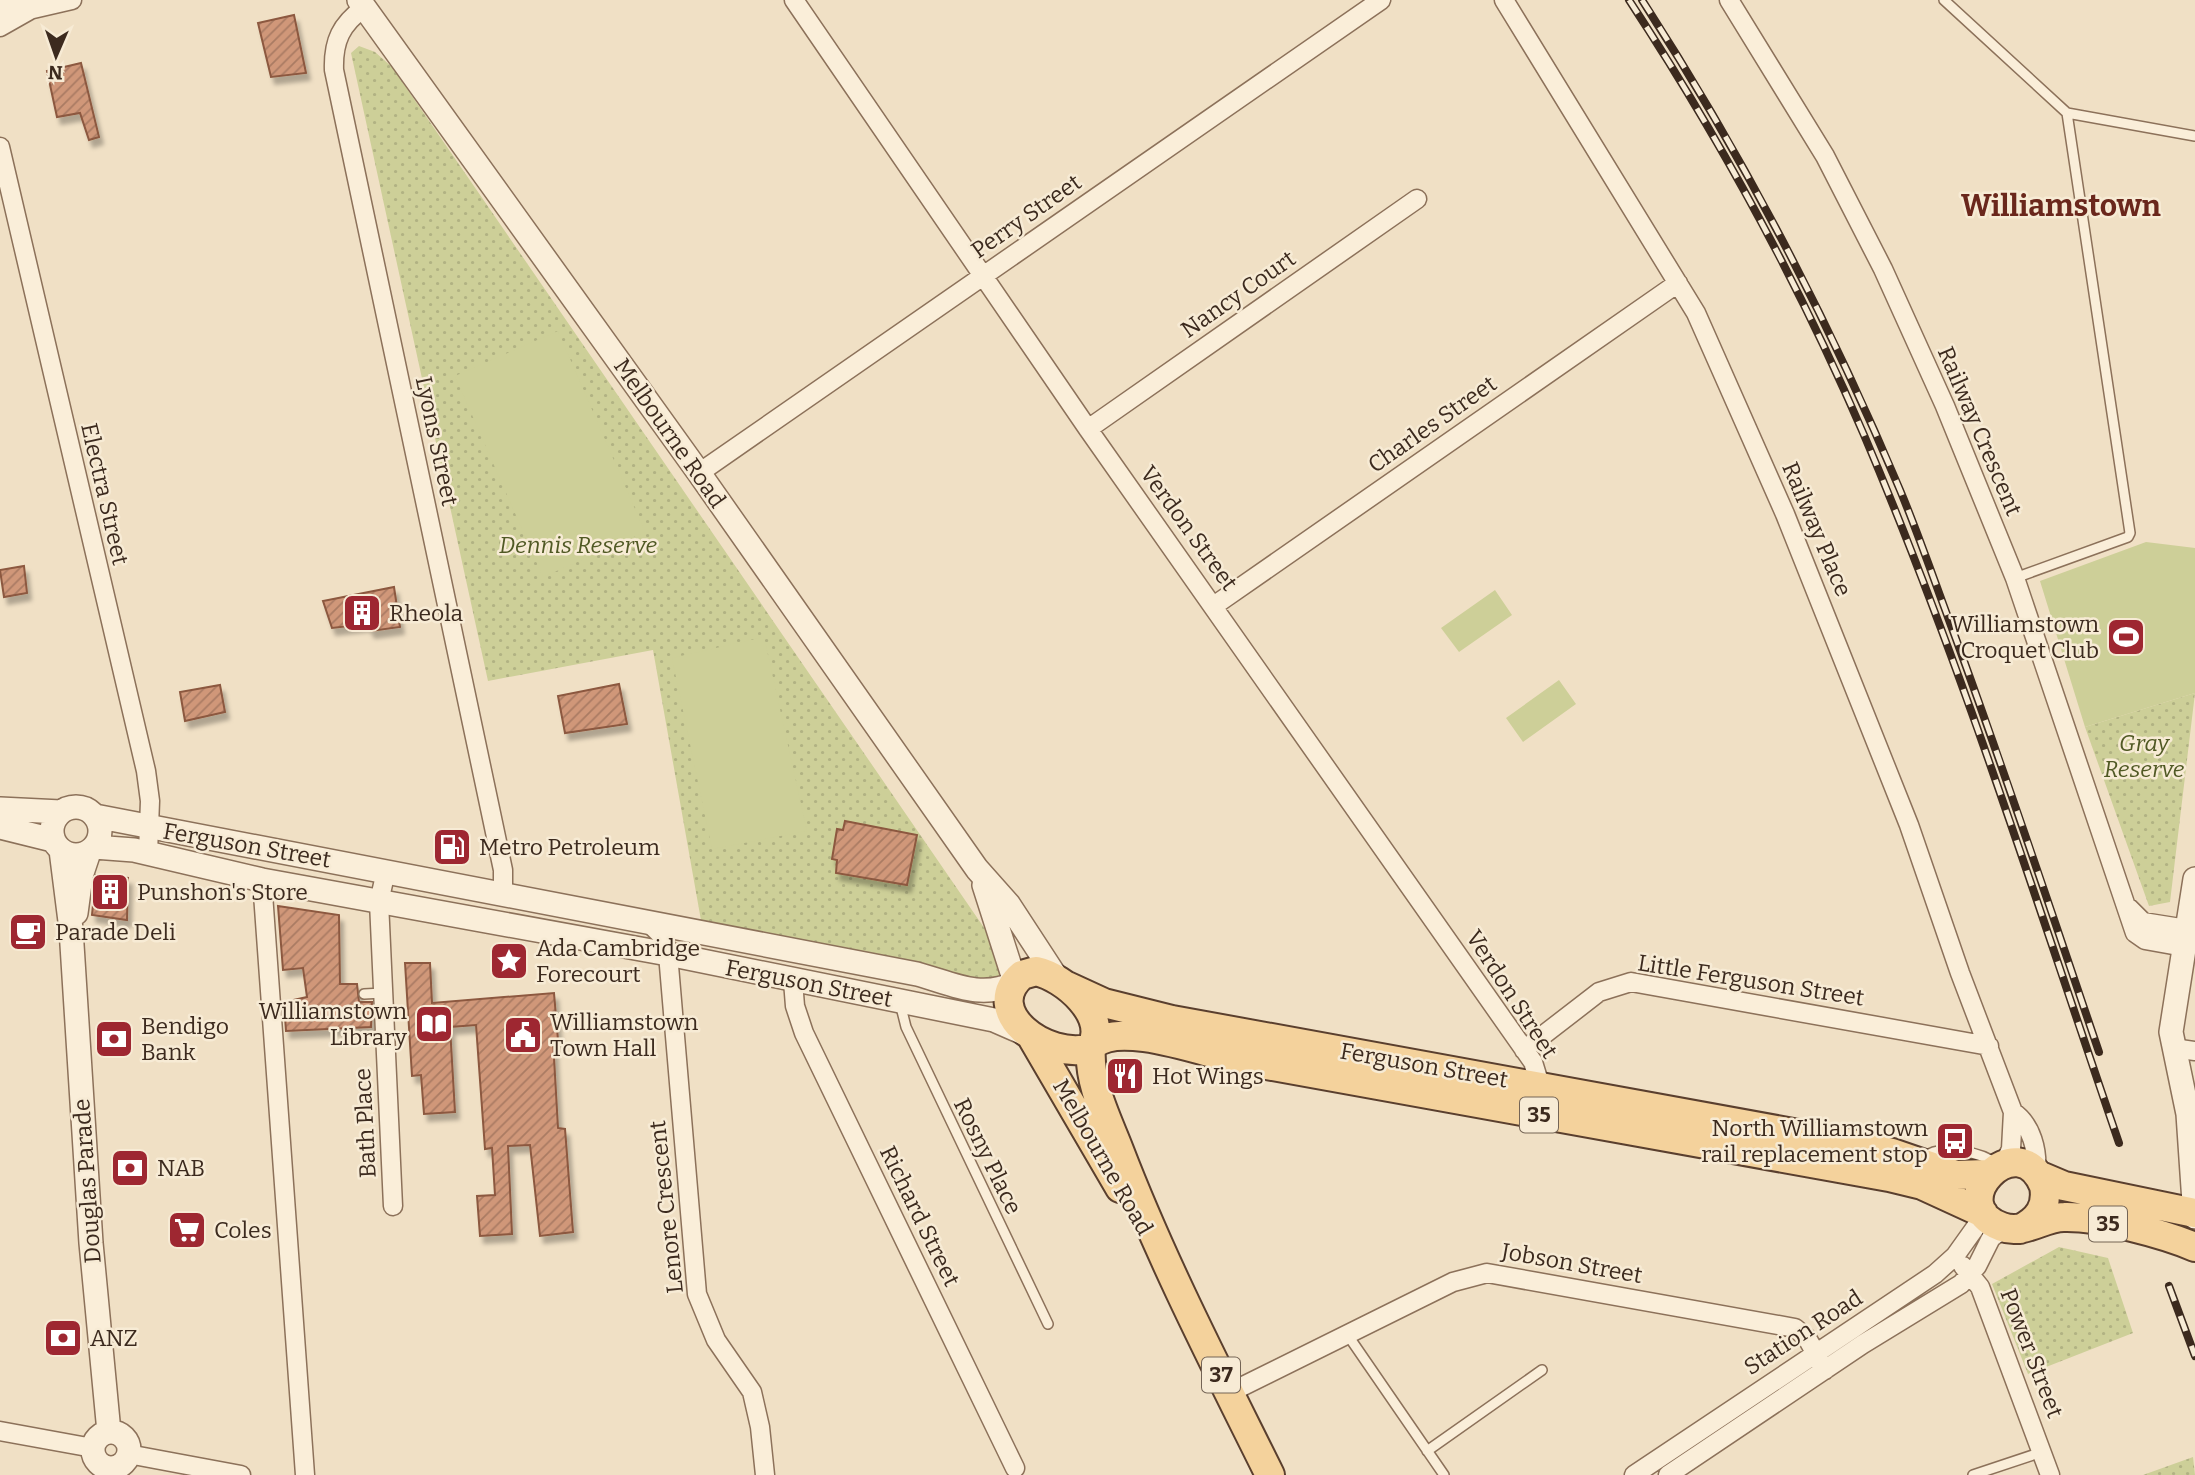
<svg xmlns="http://www.w3.org/2000/svg" width="2195" height="1475" viewBox="0 0 2195 1475" font-family="Bitter,serif">
<style>
.grass{fill:url(#grass-dots)}
.garden{fill:#cdcf98}
.building{fill:url(#building-hatch);stroke:#8c583f;stroke-width:2;filter:url(#shadow)}
.lines{fill:none;stroke-linecap:round;stroke-linejoin:round}
.service-casing{stroke:#8c715a;stroke-width:12}
.minor-casing{stroke:#8c715a;stroke-width:21}
.tertiary-casing{stroke:#8c715a;stroke-width:26}
.primary-casing{stroke:#5a3f2e;stroke-width:32}
.service{stroke:#faeed9;stroke-width:9}
.minor{stroke:#faeed9;stroke-width:18}
.tertiary{stroke:#faeed9;stroke-width:23}
.primary{stroke:#f4d29c;stroke-width:28}
.rail-casing{stroke:#3c2a1e;stroke-width:8}
.rail{stroke:#f7ebd5;stroke-width:5;stroke-dasharray:16;stroke-linecap:butt}
.labels{text-anchor:middle;stroke-width:5;stroke-linejoin:round;paint-order:stroke}
.shield{fill:#f7ebd5;stroke:#746455;stroke-width:2}
.shield-label{font-size:21px;font-weight:bold;fill:#3c2a1e}
.street-label{font-size:23px;fill:#3c2a1e;stroke:#f7ebd5}
.park-label{font-size:23px;font-style:italic;fill:#505924;stroke:#f7ebd5}
.poi-label{font-size:23px;fill:#3c2a1e;stroke:#f7ebd5;text-anchor:start}
.district-label{font-size:30px;font-weight:bold;fill:#6a271c;stroke:#f7ebd5}
</style>
<defs>
<pattern id="grass-dots" width="8" height="8" patternUnits="userSpaceOnUse" patternTransform="scale(1.75)"><rect width="8" height="8" fill="#cdcf98"/><path d="M2 2h.1M6 6h.1" fill="none" stroke="#b1b283" stroke-width="1.8" stroke-linecap="round"/></pattern>
<pattern id="building-hatch" width="6" height="6" patternUnits="userSpaceOnUse" patternTransform="scale(1.75)"><rect width="6" height="6" fill="#d09779"/><path d="M-1 1l2-2M0 6l6-6M5 7l2-2" fill="none" stroke="#aa7b63"/></pattern>
<filter id="shadow"><feDropShadow dx="4" dy="7" stdDeviation="2" flood-color="#0004"/></filter>
</defs>
<rect width="100%" height="100%" fill="#f0e0c5"/>
<!-- grass -->
<path class="grass" d="M359 46 375 52 392 67 987 932 995 951 1000 976 985 981 702 926 653 650 488 681 351 53Z
M2195 693 2170 902 2149 906 2085 727Z
M2059 1247 2108 1258 2133 1333 2028 1374 1992 1284Z
M2193 1457 2195 1475H2143Z"/>
<!-- garden -->
<path class="garden" d="M558 331 645 532 543 577 455 376Z
M2146 542 2195 548V693L2085 727 2040 581Z
M1495 590 1512 615 1459 652 1441 628Z
M764 637 807 831 712 849 672 658Z
M1559 680 1576 704 1523 742 1506 718Z"/>
<!-- building -->
<path class="building" d="M294 15 306 73 271 77 258 23Z
M81 63 99 137 89 140 80 113 57 117 47 71Z
M24 566 27 593 4 597 0 570Z
M394 587 400 627 371 631 367 624 332 628 323 601Z
M619 684 627 724 565 733 558 696Z
M220 685 225 712 185 721 180 692Z
M845 821 917 835 907 885 836 873 837 860 832 859 837 829 843 830Z
M96 875 128 878 127 920 92 915Z
M278 906 339 915 340 984H357L359 1002H372L371 1027 286 1031 284 1002 307 997 303 968 283 970Z
M405 963H430L432 1003 554 993 558 1040H553L558 1128 565 1129 573 1232 540 1236 530 1145 508 1146 512 1234 480 1236 477 1196 495 1195 492 1148 485 1149 476 1025 450 1027 455 1112 424 1114 421 1075 412 1076Z"/>
<g class="lines">
<defs>
<path id="service" d="M1944 0 2067 113 2130 533 2128 537 2015 578
M2067 113 2195 136
M364 994 383 993
M900 1003 906 1027 1048 1324
M1923 1158C1940 1143 1982 1152 1998 1165
M1347 1334 1444 1475
M1427 1451 1542 1370
M1973 1475 2042 1452"/>
<path id="minor" d="M794 0 1088 429 1533 1062 1540 1085
M1504 0 1696 313 1785 514 1909 825 1960 973 2013 1112 2011 1149 2004 1164
M1729 0 1825 156 1883 269 1945 406 2015 578 2135 933 2145 940 2184 947
M365 7C341 24 333 41 334 70L503 870V896
M0 9H33L72 0
M0 27 30 10
M0 147 146 771 150 801 148 853
M1088 429 1417 199
M699 473 1381 0
M1215 605 1678 283
M386 871 379 902 393 1206
M262 880 305 1475
M2129 908 2143 922 2187 929
M650 924 663 937 668 954 697 1294 716 1340 752 1392 760 1427 765 1475
M793 981 795 1006 804 1033 1015 1468
M2173 1048 2195 1051
M1524 1050 1599 992 1631 982 1989 1046
M2013 1112C2032 1125 2038 1151 2036 1173
M1963 1266 1980 1287 2050 1475
M1229 1393 1453 1282 1487 1273 1795 1328 1807 1338 1825 1370
M0 1431 93 1448
M128 1454 241 1475
M1634 1475 1935 1274 1955 1256 1985 1214
M1668 1475 1863 1344 1961 1284 1977 1266 1991 1238 2005 1228"/>
<path id="tertiary" d="M359 0 699 473 977 869 1009 905 1058 980
M52 831a24 24 0 1 1 48 0a24 24 0 1 1-48 0Z
M0 809 61 812
M95 816 917 974C951 983 980 1000 1015 983
M0 827 53 840
M94 847 134 850 262 880 668 954 994 1020 1026 1034
M61 850 71 929 91 1243 109 1432
M2195 879 2171 1032 2188 1114 2195 1217
M984 885 1015 982
M76 913 81 876 89 852
M93 1450a18 18 0 1 1 36 0a18 18 0 1 1-36 0Z"/>
<path id="primary" d="M1036 971C1064 977 1110 1016 1091 1048 1046 1061 980 1011 1022 975Z
M1067 986 1104 1003 1172 1020 1837 1141 1892 1153 1956 1175 1988 1174
M1033 1039 1120 1188
M1093 1045C1120 1020 1205 1053 1239 1060L1889 1177 1922 1185 1983 1213
M1091 1048C1088 1082 1107 1119 1119 1150 1162 1262 1217 1368 1270 1475
M2038 1175 2064 1186 2195 1213
M2020 1229C2038 1220 2048 1207 2044 1186 2018 1122 1940 1205 2002 1227 2024 1235 2043 1217 2064 1217 2098 1216 2164 1234 2195 1247"/>
</defs>
<!-- service casing -->
<use href="#service" class="service-casing"/>
<!-- minor casing -->
<use href="#minor" class="minor-casing"/>
<!-- tertiary casing -->
<use href="#tertiary" class="tertiary-casing"/>
<!-- primary casing -->
<use href="#primary" class="primary-casing"/>
<!-- service -->
<use href="#service" class="service"/>
<!-- minor -->
<use href="#minor" class="minor"/>
<!-- tertiary -->
<use href="#tertiary" class="tertiary"/>
<!-- primary -->
<use href="#primary" class="primary"/>
<defs>
<path id="rail" d="M1629 0C1719 137 1799 284 1864 435 1962 665 2038 907 2119 1143
M1642 0C1743 156 1828 319 1900 490 1918 533 1933 577 1949 620 2002 763 2050 908 2099 1052
M2169 1286 2195 1356"/>
</defs>
<!-- rail casing -->
<use href="#rail" class="rail-casing"/>
<!-- rail -->
<use href="#rail" class="rail"/>
</g>
<!-- icons -->
<defs>
<symbol id="building-square" viewBox="-11 -11 22 22"><rect x="-9" y="-9" width="18" height="18" rx="4" fill="#9e2731" stroke="#f7ebd5"/><path d="M-4-6H4V6H1V3H-1V6H-4ZM-2.5-4.3h1.7v1.8h-1.7ZM.8-4.3h1.7v1.8H.8ZM-2.5-1h1.7V.8h-1.7ZM.8-1h1.7V.8H.8Z" fill="#fff"/></symbol>
<symbol id="stadium-square" viewBox="-11 -11 22 22"><rect x="-9" y="-9" width="18" height="18" rx="4" fill="#9e2731" stroke="#f7ebd5"/><path d="M0-5a6.5 5 0 1 0 0 10a6.5 5 0 1 0 0-10ZM-3.5-1.8h7v3.6h-7Z" fill="#fff"/></symbol>
<symbol id="fuel-square" viewBox="-11 -11 22 22"><rect x="-9" y="-9" width="18" height="18" rx="4" fill="#9e2731" stroke="#f7ebd5"/><path d="M-5.5-6h7V0h2V4h1.3V-2.5L3-4.5l.8-.8L6-3V5H2.5V1h-1V6h-7ZM-4.2-4.7v3.2H.2V-4.7Z" fill="#fff"/></symbol>
<symbol id="cafe-square" viewBox="-11 -11 22 22"><rect x="-9" y="-9" width="18" height="18" rx="4" fill="#9e2731" stroke="#f7ebd5"/><path d="M-5.5-4.5H6V0H3Q3 3.5 0 3.5H-2.5Q-5.5 3.5-5.5 0ZM3-3.2v2h1.7v-2ZM-6 4.5H4V6H-6Z" fill="#fff"/></symbol>
<symbol id="sight-square" viewBox="-11 -11 22 22"><rect x="-9" y="-9" width="18" height="18" rx="4" fill="#9e2731" stroke="#f7ebd5"/><path d="M0-6L1.8-2.2L6-1.7L2.9 1.2L3.7 5.4L0 3.3L-3.7 5.4L-2.9 1.2L-6-1.7L-1.8-2.2Z" fill="#fff"/></symbol>
<symbol id="library-square" viewBox="-11 -11 22 22"><rect x="-9" y="-9" width="18" height="18" rx="4" fill="#9e2731" stroke="#f7ebd5"/><path d="M-6-4Q-3-5.5-.7-3.5V5Q-3 3-6 4ZM6-4Q3-5.5 .7-3.5V5Q3 3 6 4Z" fill="#fff"/></symbol>
<symbol id="civic-square" viewBox="-11 -11 22 22"><rect x="-9" y="-9" width="18" height="18" rx="4" fill="#9e2731" stroke="#f7ebd5"/><path d="M-.6-6.5H3V-4.5H.6V-3L4-1V1h2V6H-6V1h2V-1L-.6-3ZM-1.2 2.5V6h2.4V2.5Z" fill="#fff"/></symbol>
<symbol id="bank-square" viewBox="-11 -11 22 22"><rect x="-9" y="-9" width="18" height="18" rx="4" fill="#9e2731" stroke="#f7ebd5"/><path d="M-6-4H6V4H-6ZM0-2.3a2.3 2.3 0 1 0 0 4.6a2.3 2.3 0 1 0 0-4.6Z" fill="#fff"/></symbol>
<symbol id="restaurant-square" viewBox="-11 -11 22 22"><rect x="-9" y="-9" width="18" height="18" rx="4" fill="#9e2731" stroke="#f7ebd5"/><path d="M-5-6h1v4h1v-4h1v4h1v-4h1v5L-1.5 .5V6h-2V.5L-5-1ZM5-6V6H3V1.5H1.5Q1.5-4 5-6Z" fill="#fff"/></symbol>
<symbol id="bus-square" viewBox="-11 -11 22 22"><rect x="-9" y="-9" width="18" height="18" rx="4" fill="#9e2731" stroke="#f7ebd5"/><path d="M-5-6H5V4H4V6H2V4H-2V6H-4V4H-5ZM-3.5-4V0h7V-4ZM-3.5 1.2v1.5H-2V1.2ZM2 1.2v1.5H3.5V1.2Z" fill="#fff"/></symbol>
<symbol id="supermarket-square" viewBox="-11 -11 22 22"><rect x="-9" y="-9" width="18" height="18" rx="4" fill="#9e2731" stroke="#f7ebd5"/><path d="M-6-5.5h2.5l.6 2H6L4.5 2H-2.5L-4.4-4H-6ZM-1.5 3.2a1.3 1.3 0 1 0 .1 0ZM3 3.2a1.3 1.3 0 1 0 .1 0Z" fill="#fff"/></symbol>
</defs>
<g fill-rule="evenodd">
<use href="#building-square" x="340" y="591" width="44" height="44"/>
<use href="#stadium-square" x="2104" y="615" width="44" height="44"/>
<use href="#fuel-square" x="430" y="825" width="44" height="44"/>
<use href="#building-square" x="88" y="870" width="44" height="44"/>
<use href="#cafe-square" x="6" y="910" width="44" height="44"/>
<use href="#sight-square" x="487" y="939" width="44" height="44"/>
<use href="#library-square" x="412" y="1002" width="44" height="44"/>
<use href="#civic-square" x="501" y="1013" width="44" height="44"/>
<use href="#bank-square" x="92" y="1017" width="44" height="44"/>
<use href="#restaurant-square" x="1103" y="1054" width="44" height="44"/>
<use href="#bus-square" x="1933" y="1119" width="44" height="44"/>
<use href="#bank-square" x="108" y="1146" width="44" height="44"/>
<use href="#supermarket-square" x="165" y="1208" width="44" height="44"/>
<use href="#bank-square" x="41" y="1316" width="44" height="44"/>
</g>
<g class="labels">
<!-- shield labels -->
<g class="shield">
<rect x="1520" y="1097.5" width="38" height="35" rx="5"/>
<rect x="2089" y="1206.5" width="38" height="35" rx="5"/>
<rect x="1202" y="1357.5" width="38" height="35" rx="5"/>
</g>
<g class="shield-label">
<text x="1539" y="1122">35</text>
<text x="2108" y="1231">35</text>
<text x="1221" y="1382">37</text>
</g>
<!-- street labels -->
<g class="street-label">
<text transform="translate(1026 216) rotate(-35)" y="8">Perry Street</text>
<text transform="translate(1238 294) rotate(-35)" y="8">Nancy Court</text>
<text transform="translate(1432 424) rotate(-35)" y="8">Charles Street</text>
<text transform="translate(1980 431) rotate(67)" y="8">Railway Crescent</text>
<text transform="translate(670 433) rotate(55)" y="8">Melbourne Road</text>
<text transform="translate(437 441) rotate(78)" y="8">Lyons Street</text>
<text transform="translate(105 494) rotate(77)" y="8">Electra Street</text>
<text transform="translate(1189 528) rotate(54)" y="8">Verdon Street</text>
<text transform="translate(1817 529) rotate(67)" y="8">Railway Place</text>
<text transform="translate(247 845) rotate(10)" y="8">Ferguson Street</text>
<text transform="translate(1751 980) rotate(9)" y="8">Little Ferguson Street</text>
<text transform="translate(809 983) rotate(11)" y="8">Ferguson Street</text>
<text transform="translate(1512 994) rotate(57)" y="8">Verdon Street</text>
<text transform="translate(1424 1065) rotate(10)" y="8">Ferguson Street</text>
<text transform="translate(365 1123) rotate(-93)" y="8">Bath Place</text>
<text transform="translate(988 1156) rotate(64)" y="8">Rosny Place</text>
<text transform="translate(1103 1157) rotate(60)" y="8">Melbourne Road</text>
<text transform="translate(87 1181) rotate(-94)" y="8">Douglas Parade</text>
<text transform="translate(666 1207) rotate(-96)" y="8">Lenore Crescent</text>
<text transform="translate(920 1216) rotate(64)" y="8">Richard Street</text>
<text transform="translate(1572 1263) rotate(10)" y="8">Jobson Street</text>
<text transform="translate(1803 1332) rotate(-33)" y="8">Station Road</text>
<text transform="translate(2032 1353) rotate(69)" y="8">Power Street</text>
</g>
<!-- park labels -->
<g class="park-label">
<text x="578" y="553">Dennis Reserve</text>
<text x="2144" y="751">Gray<tspan x="2144" dy="26">Reserve</tspan></text>
</g>
<!-- poi labels -->
<g class="poi-label">
<text x="389" y="621">Rheola</text>
<text x="2099" y="632" text-anchor="end">Williamstown<tspan x="2099" dy="26">Croquet Club</tspan></text>
<text x="479" y="855">Metro Petroleum</text>
<text x="137" y="900">Punshon's Store</text>
<text x="55" y="940">Parade Deli</text>
<text x="536" y="956">Ada Cambridge<tspan x="536" dy="26">Forecourt</tspan></text>
<text x="407" y="1019" text-anchor="end">Williamstown<tspan x="407" dy="26">Library</tspan></text>
<text x="550" y="1030">Williamstown<tspan x="550" dy="26">Town Hall</tspan></text>
<text x="141" y="1034">Bendigo<tspan x="141" dy="26">Bank</tspan></text>
<text x="1152" y="1084">Hot Wings</text>
<text x="1928" y="1136" text-anchor="end">North Williamstown<tspan x="1928" dy="26">rail replacement stop</tspan></text>
<text x="157" y="1176">NAB</text>
<text x="214" y="1238">Coles</text>
<text x="90" y="1346">ANZ</text>
</g>
<!-- district labels -->
<g class="district-label">
<text x="2061" y="216">Williamstown</text>
</g>
</g>
<!-- north arrow -->
<g transform="translate(56 56) rotate(182)" stroke="#f7ebd5" stroke-width="5" paint-order="stroke">
<path d="M0-5L12 26L0 18L-12 26Z" fill="#3c2a1e"/>
<text y="-10" font-size="19" font-weight="bold" text-anchor="middle" fill="#3c2a1e">N</text>
</g>
</svg>
